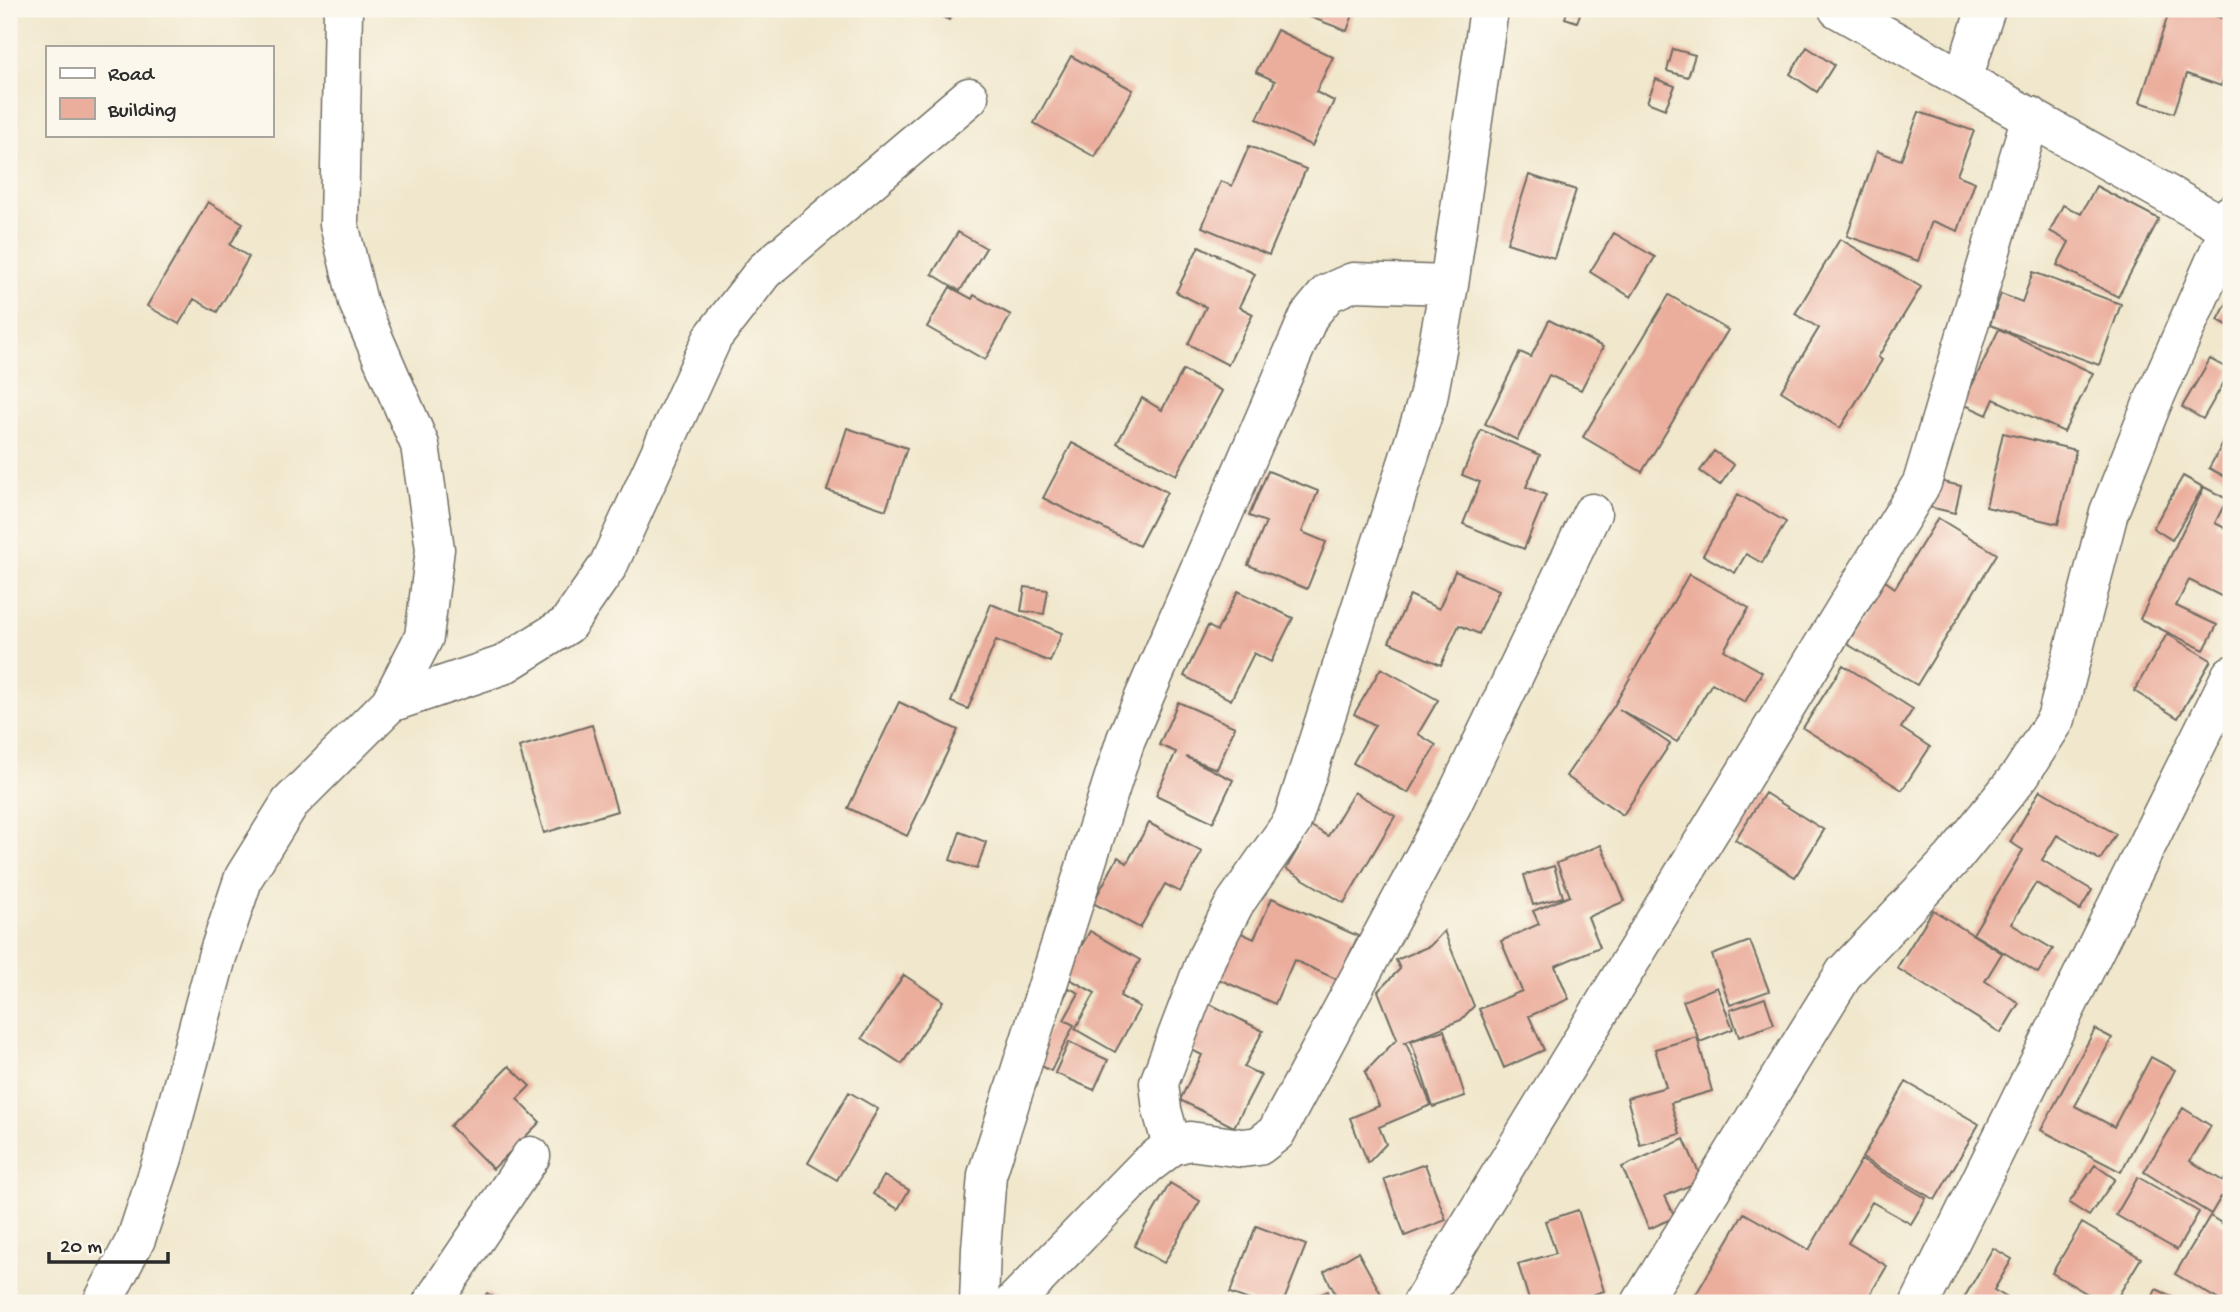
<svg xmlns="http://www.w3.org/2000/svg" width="2240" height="1312" viewBox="0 0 2240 1312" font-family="'Gochi Hand',sans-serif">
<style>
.building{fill:#ebad9c}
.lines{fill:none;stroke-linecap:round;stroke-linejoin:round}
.minor-casing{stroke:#706d63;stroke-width:41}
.tertiary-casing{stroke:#706d63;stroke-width:41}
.minor{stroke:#fff;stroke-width:38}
.tertiary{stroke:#fff;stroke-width:38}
</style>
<rect width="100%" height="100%" fill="#fbf7ec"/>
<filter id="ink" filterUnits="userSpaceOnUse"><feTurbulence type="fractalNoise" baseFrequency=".0143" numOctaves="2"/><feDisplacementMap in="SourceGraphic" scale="14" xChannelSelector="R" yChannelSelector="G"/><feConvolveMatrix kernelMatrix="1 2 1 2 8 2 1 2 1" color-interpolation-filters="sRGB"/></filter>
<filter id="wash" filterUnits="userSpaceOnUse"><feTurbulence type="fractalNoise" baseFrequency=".00686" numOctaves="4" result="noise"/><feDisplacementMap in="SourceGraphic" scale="28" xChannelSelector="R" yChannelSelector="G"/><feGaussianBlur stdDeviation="1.57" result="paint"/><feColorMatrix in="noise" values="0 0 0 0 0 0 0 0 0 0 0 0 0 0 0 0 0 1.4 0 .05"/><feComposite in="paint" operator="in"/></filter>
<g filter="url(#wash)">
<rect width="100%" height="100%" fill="#f0e7cc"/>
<g id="blocks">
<!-- building -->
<path class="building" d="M925 9H954L949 20Z
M1289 9H1355L1347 31Z
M1568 9H1582L1577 22 1565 18Z
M2170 9H2194L2231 21V53L2221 86 2187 74 2174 113 2140 102Z
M1277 30 1333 57 1316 92 1334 101 1312 146 1257 119 1275 81 1256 72Z
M1807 47 1834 65 1817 92 1790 74Z
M1673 49 1695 55 1688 77 1667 71Z
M1071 56 1133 90 1095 157 1034 123Z
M1656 79 1675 86 1665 109 1647 102Z
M1919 112 1974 131 1957 175 1975 182 1958 231 1932 221 1918 261 1847 236 1877 151 1901 160Z
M1249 146 1306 169 1269 255 1202 227 1221 181 1232 186Z
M1529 175 1576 190 1554 258 1507 243Z
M2096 186 2159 219 2118 297 2057 265 2069 242 2050 231 2063 205 2081 214Z
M208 202 243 223 230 245 249 257 217 312 194 299 179 324 147 306Z
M958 232 986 248 960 291 932 274Z
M1614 233 1655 257 1631 297 1590 272Z
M1840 239 1921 287 1878 357 1882 360 1840 428 1781 391 1819 328 1795 314Z
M1199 246 1255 274 1239 307 1253 314 1228 365 1188 344 1206 307 1176 292Z
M2033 272 2121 304 2099 365 1990 325 2001 294 2022 302Z
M950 287 972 299 974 295 1011 315 985 360 927 327Z
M1669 295 1728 330 1642 472 1583 437Z
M2231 295V327L2218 320Z
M1549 320 1603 347 1581 390 1549 375 1517 440 1485 424 1520 352 1531 357Z
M1999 329 2093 373 2064 432 1994 399 1987 415 1963 404Z
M2210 359 2231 370 2203 419 2182 407Z
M1183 370 1222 391 1176 475 1117 443 1142 398 1162 410Z
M847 428 907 448 886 510 827 490Z
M2231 429V480L2209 468Z
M1481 430 1540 455 1526 487 1546 495 1524 549 1463 524 1480 482 1462 475Z
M2003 433 2076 450 2058 524 1986 507Z
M1072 443 1167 492 1139 546 1043 498Z
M1714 451 1734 465 1720 485 1700 471Z
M1268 471 1318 491 1302 532 1326 542 1307 589 1248 565 1266 522 1249 516Z
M2183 476 2203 487 2172 540 2153 528Z
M1935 480 1961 486 1955 513 1929 507Z
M2204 487 2227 499 2215 523 2231 531V595L2229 600 2189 580 2176 606 2217 625 2204 650 2140 619Z
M1738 494 1786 522 1762 563 1746 554 1735 573 1703 555Z
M1938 518 1997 554 1917 685 1847 644 1885 581 1895 588Z
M1455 571 1499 590 1479 634 1459 625 1441 665 1389 642 1410 595 1439 609Z
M1689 574 1749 608 1724 650 1762 672 1745 702 1712 683 1677 742 1619 709 1670 744 1623 815 1566 776 1614 706Z
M1025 587 1048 590 1044 614 1021 611Z
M1238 591 1293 618 1271 662 1254 653 1231 700 1184 676 1208 626 1217 631Z
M991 604 1062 633 1050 662 996 640 968 709 951 702Z
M2167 634 2211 660 2178 718 2134 691Z
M1843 665 1913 709 1901 728 1930 747 1902 790 1803 728Z
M1381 668 1438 700 1418 734 1436 745 1408 793 1353 763 1375 725 1354 714Z
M899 702 958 730 907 836 848 808Z
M1178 702 1235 727 1217 769 1186 757 1233 780 1213 822 1156 795 1176 752 1159 745Z
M592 725 617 811 544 833 519 747Z
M2040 790 2116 834 2100 860 2057 835 2042 860 2092 890 2080 910 2036 883 2011 924 2053 949 2038 973 1973 934 2023 850 2010 842Z
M1354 792 1395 816 1344 903 1286 869 1311 826 1328 836Z
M1765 793 1824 830 1795 877 1735 840Z
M1149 823 1202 852 1180 892 1165 884 1140 928 1093 903 1118 857 1127 863Z
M960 832 986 842 977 869 950 860Z
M1601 845 1625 901 1588 917 1600 947 1555 966 1569 999 1529 1016 1544 1050 1504 1068 1479 1009 1522 991 1501 941 1539 924 1533 911 1570 896 1557 863Z
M1554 866 1563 897 1533 905 1524 875Z
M1272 898 1358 936 1338 980 1294 960 1275 1004 1216 978 1237 931 1254 939Z
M1933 910 2002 953 1985 981 2019 1003 2001 1033 1897 968Z
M1090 931 1140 960 1120 996 1140 1007 1115 1052 1075 1029 1095 993 1064 976Z
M1444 931 1474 1006 1461 1020 1404 1043H1406L1431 1105 1379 1127 1386 1144 1368 1163 1350 1118 1379 1106 1365 1072 1397 1039 1378 991 1400 969 1396 960 1430 946Z
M1750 941 1769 991 1730 1005 1712 955Z
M904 975 943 1001 902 1064 862 1038Z
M1717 987 1733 1029 1700 1042 1683 1001Z
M1069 988 1079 993 1064 1020 1074 1025 1051 1071 1032 1061Z
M1765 998 1774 1024 1739 1037 1730 1010Z
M1206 1002 1263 1031 1244 1067 1261 1075 1234 1127 1180 1100 1202 1055 1184 1046Z
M2095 1029 2112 1038 2075 1106 2114 1127 2151 1057 2175 1070 2121 1172 2041 1130Z
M1444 1030 1465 1096 1433 1107 1411 1041Z
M1697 1037 1712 1091 1671 1103 1680 1134 1640 1145 1627 1098 1666 1087 1655 1049Z
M1069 1042 1108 1060 1094 1090 1055 1073Z
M509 1066 530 1086 517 1099 540 1122 493 1169 450 1126Z
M1906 1082 1979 1124 1935 1200 1862 1158Z
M849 1092 878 1109 837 1180 808 1163Z
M2183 1108 2211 1126 2190 1161 2223 1181 2231 1169V1203L2221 1197 2211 1214 2144 1172Z
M1684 1139 1702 1180 1665 1196 1675 1217 1649 1229 1622 1167Z
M1861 1160 1926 1198 1911 1224 1872 1202 1848 1243 1887 1266 1865 1303H1831L1820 1297 1816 1303H1696L1692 1301 1744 1213 1809 1250Z
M1425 1164 1446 1220 1405 1236 1384 1179Z
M2095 1165 2115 1179 2089 1216 2069 1203Z
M884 1176 909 1190 898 1209 873 1194Z
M2138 1177 2199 1212 2177 1250 2116 1215Z
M1170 1183 1200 1201 1164 1263 1134 1246Z
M1578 1210 1604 1291 1566 1303H1530L1518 1264 1556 1253 1545 1221Z
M2210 1216 2231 1229 2230 1303H2224L2175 1274Z
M2082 1223 2141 1258 2114 1303H2103L2052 1273Z
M1256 1226 1306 1245 1283 1303H1251L1252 1301 1230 1293Z
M1993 1248 2012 1259 1994 1290 2016 1303H1961Z
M1358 1252 1386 1303H1340L1324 1272Z
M2156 1289 2187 1303H2150Z
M1328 1291 1332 1303H1299Z
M487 1293 503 1303H480Z"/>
</g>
</g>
<g filter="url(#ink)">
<use href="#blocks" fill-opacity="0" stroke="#706d63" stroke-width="2"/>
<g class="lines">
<defs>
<path id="minor" d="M1838 9 2231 230
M1963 78 1986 9
M390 703 503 665 567 625 608 566 713 337 764 271 969 97
M1172 1146 1162 1110 1159 1083 1207 957 1235 903 1292 822 1428 398 1449 285 1489 9
M432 1303 531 1156
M979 1303 981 1249 987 1175 1126 739 1309 316 1328 293 1353 282 1449 285
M1013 1303 1146 1166 1172 1146 1190 1141 1242 1148 1259 1146 1276 1133 1452 805 1592 513
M1422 1303 1922 483 2031 116
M1641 1303 1845 972 1953 858 2021 774 2056 719 2109 512 2152 404 2229 229 2231 214"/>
<path id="tertiary" d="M102 1303 136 1239 163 1158 217 957 244 877 290 803 390 703 424 637 435 549 420 445 358 302 339 224 343 9
M1920 1303 2231 675"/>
</defs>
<!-- minor casing -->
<use href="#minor" class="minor-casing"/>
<!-- tertiary casing -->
<use href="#tertiary" class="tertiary-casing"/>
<!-- minor -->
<use href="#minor" class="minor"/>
<!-- tertiary -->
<use href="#tertiary" class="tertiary"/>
</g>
</g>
<!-- margin -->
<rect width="2240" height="1312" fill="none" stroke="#fbf7ec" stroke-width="35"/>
<!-- legend -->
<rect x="46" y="46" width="228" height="91" fill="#fbf7ec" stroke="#a8a59f" stroke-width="2"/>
<rect x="60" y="68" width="35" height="10" fill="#ffffff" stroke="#a8a59f" stroke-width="2"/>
<text x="108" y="80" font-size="21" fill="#2b2b2b">Road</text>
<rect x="60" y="98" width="35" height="21" fill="#ebad9c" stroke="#a8a59f" stroke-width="2"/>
<text x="108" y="116" font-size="21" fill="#2b2b2b">Building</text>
<!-- scale -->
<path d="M49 1252v10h119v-10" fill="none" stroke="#2b2b2b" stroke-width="3.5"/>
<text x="60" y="1252" font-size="21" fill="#2b2b2b" stroke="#fbf7ec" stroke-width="5" paint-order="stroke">20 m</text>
</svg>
